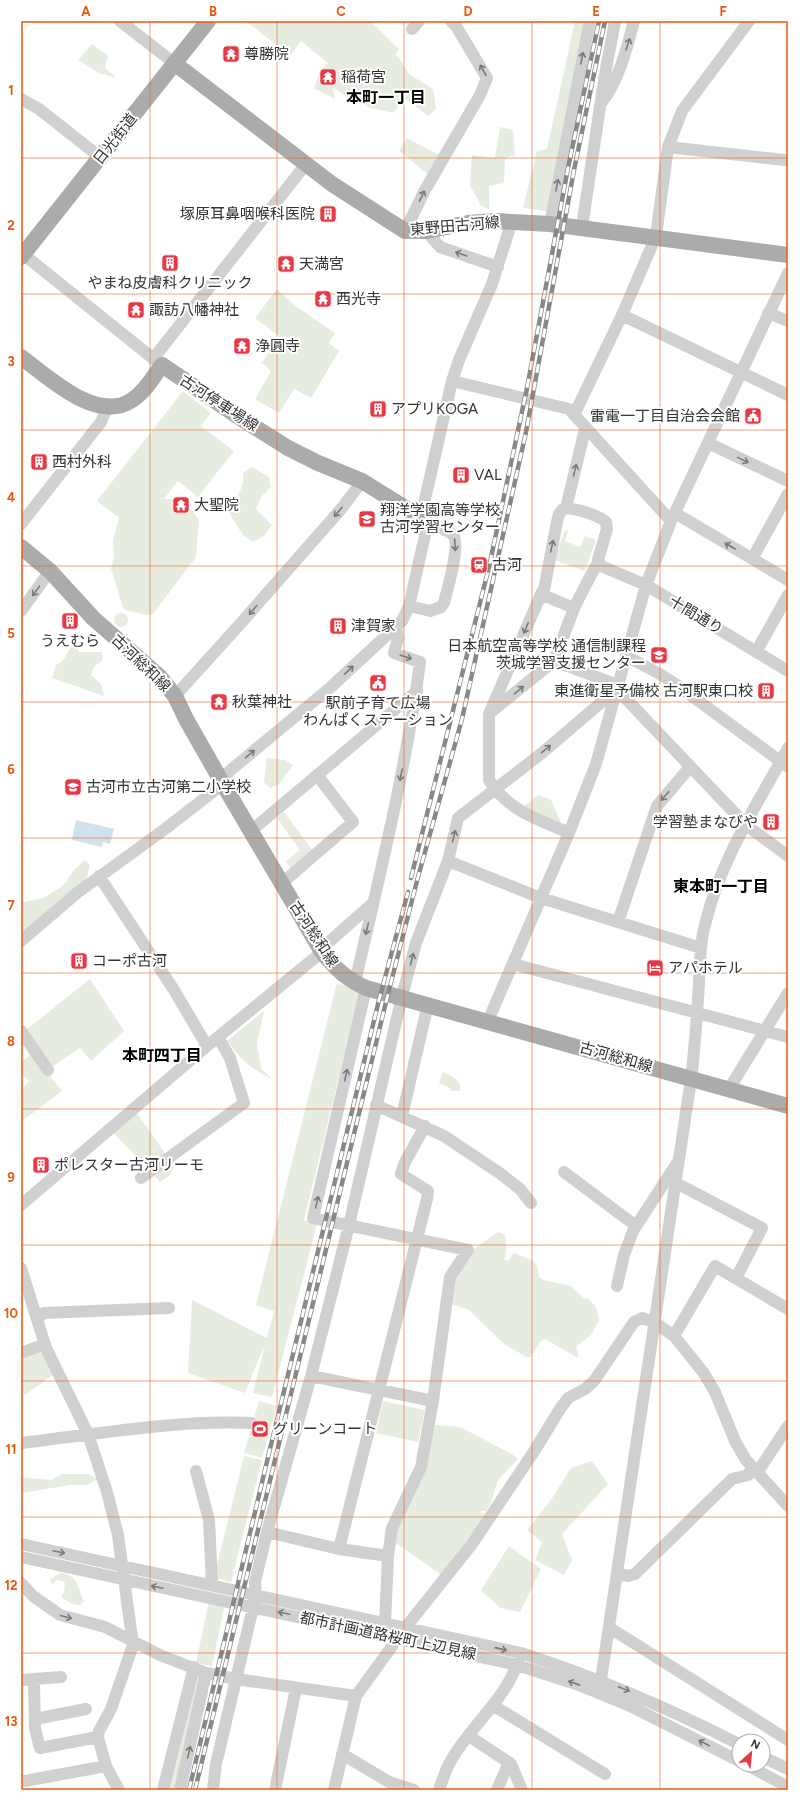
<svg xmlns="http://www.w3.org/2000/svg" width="809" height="1811" viewBox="0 0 809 1811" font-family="Figtree,'Noto Sans JP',sans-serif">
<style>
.green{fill:#e6ecdf}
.water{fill:#cfe2ee}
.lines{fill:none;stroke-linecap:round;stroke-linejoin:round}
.minor{stroke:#d0d0d0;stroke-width:12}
.major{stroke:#ababab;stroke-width:16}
.rail-casing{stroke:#888;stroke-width:4.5}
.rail{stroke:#fff;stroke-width:3;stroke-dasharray:9;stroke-linecap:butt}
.oneway{stroke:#7a7a7a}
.grid{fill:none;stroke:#e8590c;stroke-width:1;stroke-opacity:0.55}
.labels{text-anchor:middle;stroke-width:4;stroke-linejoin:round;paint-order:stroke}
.poi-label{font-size:15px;fill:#333;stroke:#fff;text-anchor:start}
.street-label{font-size:15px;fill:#333;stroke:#fff}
.neighbourhood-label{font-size:16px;font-weight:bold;fill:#000;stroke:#fff}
.neatline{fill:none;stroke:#e8590c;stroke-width:1.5}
.grid-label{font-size:13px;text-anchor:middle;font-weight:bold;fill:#e8590c}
</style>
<rect width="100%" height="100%" fill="#fff"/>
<!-- green -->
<path class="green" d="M246 21H370L399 49 394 56 397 55 409 74 433 89 436 109 428 116 405 98 393 113 368 107 364 102 357 103 333 88 335 99 314 88 320 71 328 63 301 41 290 56Z
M575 21H587L548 211 523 208 537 151 547 149Z
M92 44 108 56 105 68 117 78 99 73 78 60Z
M500 127 513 130 515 155 505 158 504 183 489 186V209L481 206 470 185 472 155 495 158Z
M407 138 439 155 430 176 399 151Z
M277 289 294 305 335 333 329 343 339 351 311 398 294 389 279 413 255 399 271 371 262 363 279 336 255 318Z
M183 391 211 413 201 426 234 451 198 497 178 481 164 499H182L199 519 196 557 153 614 146 615 125 610 122 605 111 568 114 558 113 540 119 518 97 501Z
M252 467 269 477 271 487 261 497 256 509 272 525 264 536 253 542 243 535 229 513C234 501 246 486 243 473Z
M565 530 568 531 565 541 580 547 585 536 596 540 585 571 554 560Z
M114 620a7 7 0 1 1 14 0a7 7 0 1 1-14 0Z
M75 640 79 652H102L103 660 94 667 91 675 101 684 104 696 52 678 56 665 62 662Z
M267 758 285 760 293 765 279 784 270 788 264 782Z
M538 795 551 800 562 825 522 808Z
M284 812 313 851 290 868 286 861 300 850 277 818Z
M85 860 90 865 86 880 21 936V903L43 898 63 886 74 870Z
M90 979 124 1031 91 1061 80 1048 53 1066 26 1030Z
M337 983 360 991 304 1220 317 1224 272 1397 253 1393 265 1344 245 1393 188 1373 192 1300 267 1338 274 1311 256 1305Z
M264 1011 257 1043 261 1068 272 1079C249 1068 242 1060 227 1041Z
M33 1053 62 1091 21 1122V1089L29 1082 21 1072V1062Z
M443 1072C451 1076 463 1080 460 1091H451L448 1087 439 1083Z
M136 1112 174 1166 169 1176 160 1182 113 1132Z
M498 1232 504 1234C507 1242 507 1252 504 1260L508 1261 514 1253 532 1260 537 1266 539 1277 544 1280 571 1286 583 1298 589 1299 596 1307 599 1320 591 1335 576 1347 578 1352V1358L545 1339 540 1342 531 1357H526L504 1344 469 1310 451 1304 453 1282 470 1252Z
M42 1349 53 1375 25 1395 21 1385V1358Z
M259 1401 277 1406 262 1458 244 1453Z
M383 1401 425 1410 418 1442 376 1433Z
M437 1425 460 1427 512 1454 518 1459 498 1480 491 1502 486 1511H480L485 1515 443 1576 393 1541 432 1426Z
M244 1456 262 1460 231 1582 214 1577Z
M592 1461 608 1484 562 1534 572 1560 564 1575 535 1560 542 1542 527 1530 551 1500 571 1468Z
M62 1474H88L98 1479 87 1485H71L21 1493V1477L51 1480Z
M509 1546 541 1569 520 1612 500 1608 481 1590Z
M60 1573C78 1574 77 1587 84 1601L80 1605 72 1604 61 1597 64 1591 65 1582 57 1580 52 1585 50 1579Z
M209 1601 225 1604 212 1666 196 1663Z
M196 1674 211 1678 183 1790H168Z"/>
<!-- water -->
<path class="water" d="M76 820 114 829 110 844 103 842 102 847 72 840Z"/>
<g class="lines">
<!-- minor -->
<path class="minor" d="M120 21 174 63
M412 29 419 21
M21 99 39 109 100 157
M602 102C619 80 627 48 634 21
M668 147 785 160
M550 224 590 21
M582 227 604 80 615 21
M405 231 425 190 480 95 487 78 456 26 451 21
M426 231 440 247 498 267
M23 254 160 364
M768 313 788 321
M622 315 788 395
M153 359 306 164
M452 381 569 409 671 521
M574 415 622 315 656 236 668 147 682 111 749 21
M708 443 788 481
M566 508 585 429
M675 513 788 580
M421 517 452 381 459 360 492 284 512 221
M21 524 101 422 104 415 105 407
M752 559 788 494
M601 566H596L594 569 575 606H569L543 595 557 522 559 514 563 509C571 506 600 516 606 522L607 529 598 560 601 566 646 585 788 671
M542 592 489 714V780C508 811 538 819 569 833
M21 611 50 571
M756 652 788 595
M626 656 658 673 677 685 788 767
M554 661 610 682 746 825 788 856
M175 696 241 623 342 508 362 481
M491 712 554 661 575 606
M220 779 331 687 402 621 409 606 428 522C435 526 447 529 453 535 461 545 447 590 444 603L441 607 430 611 409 606
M251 831 417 691
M448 861 541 898 701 948
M99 876 174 990 207 1046
M282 883 353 822 317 775
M618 922 657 806 690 767
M21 941 77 893 165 829 223 784
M321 949 373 903
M513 964 788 1037
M355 983C379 877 406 770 420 662L394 653 398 638 396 627
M366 988 313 1218 468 1250 450 1277 433 1401 421 1467 392 1528 388 1556 385 1623
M488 1021 569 833 596 764 646 585 671 521 788 273
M21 1031 48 1070
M729 1089 788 993
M376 1105 444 1136 501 1174 520 1189 531 1203
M402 1116 428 1004
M564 1172 636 1226
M141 1178 244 1103 230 1058 218 1037
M676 1183 762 1228 736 1278
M21 1205 207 1046 322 952
M21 1268 46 1348 88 1434 107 1492 118 1535 133 1645 111 1709 99 1731 98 1737 106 1766 119 1790
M617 1286 624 1255 633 1231 677 1163
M37 1318 44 1313 169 1308
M674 1336 715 1266 788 1309
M21 1353 45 1344
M311 1376 433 1401
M21 1443C97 1434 174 1420 251 1423
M196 1471 209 1520 212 1585
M757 1473 788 1426
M267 1532 339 1549 388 1556
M21 1544 521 1653C599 1678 666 1707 739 1744
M339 1549 427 1199 428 1191 401 1174 405 1162 425 1126
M21 1557 517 1665 579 1685 630 1706 739 1761
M618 1574 628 1576 635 1574 732 1479 748 1475 753 1467
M21 1583 33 1596 60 1615 105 1627 160 1655 206 1673 236 1679 356 1696
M610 1628 788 1740
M21 1680 61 1677
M34 1680 35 1729 40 1748 98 1737
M599 1693 691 1079C695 1047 697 1016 699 984 700 963 700 941 706 921 721 859 758 803 788 748
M494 1706 605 1774
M35 1719 86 1709
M469 1736 511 1764 522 1790
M342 1754 389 1782 414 1790
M763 1757 788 1769
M747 1765 788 1787
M25 1781 106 1766
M163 1790 194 1667
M180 1790 206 1673
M213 1790 216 1764 256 1595 255 1582 267 1532 311 1376 349 1225 402 996 416 943 448 861 458 818 542 753 617 689
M275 1790 296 1688
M334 1790 356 1696 406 1627 472 1544 533 1453 560 1409 568 1398 585 1389 594 1381 634 1322 642 1318 654 1322 674 1336 703 1372 715 1392 735 1441 746 1460 788 1506
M439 1790C442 1781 445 1772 449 1764 469 1726 507 1700 519 1658
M497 1790 509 1762"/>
<!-- major -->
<path class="major" d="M174 63 332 184 405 231H426L468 223 494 221 550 224 788 255
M21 257 208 21
M21 357C48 377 97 424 132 400 145 392 153 377 162 365L242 419 288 448 318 463 362 481 428 522
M21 547 50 571 93 618 160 677 175 696 186 719 223 784 322 952C337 970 345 978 366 988L788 1106"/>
<defs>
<path id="rail" d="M411 878 489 567 527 388 568 168 599 21
M189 1790 269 1453 379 1000 408 892
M195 1790 386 1002 418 877 462 719 526 432 574 170 605 21"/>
</defs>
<!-- rail casing -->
<use href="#rail" class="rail-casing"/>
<!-- rail -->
<use href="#rail" class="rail"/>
</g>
<!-- one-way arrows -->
<defs><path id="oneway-shaft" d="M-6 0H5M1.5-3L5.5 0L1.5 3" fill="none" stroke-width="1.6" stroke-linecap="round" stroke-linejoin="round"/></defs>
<g class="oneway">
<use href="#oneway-shaft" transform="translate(628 44) rotate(-71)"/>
<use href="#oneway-shaft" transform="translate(582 58) rotate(-79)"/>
<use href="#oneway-shaft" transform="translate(483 70) rotate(-119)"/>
<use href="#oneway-shaft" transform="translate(557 185) rotate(-79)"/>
<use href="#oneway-shaft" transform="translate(422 196) rotate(-64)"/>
<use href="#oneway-shaft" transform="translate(461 254) rotate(-161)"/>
<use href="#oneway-shaft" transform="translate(743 460) rotate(26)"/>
<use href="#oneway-shaft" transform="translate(575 470) rotate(-76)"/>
<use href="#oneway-shaft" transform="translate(338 512) rotate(131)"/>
<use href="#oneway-shaft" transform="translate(455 545) rotate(87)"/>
<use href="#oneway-shaft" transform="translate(552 546) rotate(-77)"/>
<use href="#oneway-shaft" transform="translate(730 546) rotate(-150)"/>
<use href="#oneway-shaft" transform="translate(36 591) rotate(126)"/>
<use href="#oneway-shaft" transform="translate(253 610) rotate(130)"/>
<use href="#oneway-shaft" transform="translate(526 628) rotate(113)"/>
<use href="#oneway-shaft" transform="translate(406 657) rotate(18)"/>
<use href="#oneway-shaft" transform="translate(349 670) rotate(-43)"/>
<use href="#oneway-shaft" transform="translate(519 690) rotate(-39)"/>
<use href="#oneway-shaft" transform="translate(546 749) rotate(-40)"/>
<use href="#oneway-shaft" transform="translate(250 754) rotate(-40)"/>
<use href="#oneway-shaft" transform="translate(401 775) rotate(101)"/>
<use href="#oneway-shaft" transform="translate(665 796) rotate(130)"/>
<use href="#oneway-shaft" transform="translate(454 836) rotate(-76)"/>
<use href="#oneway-shaft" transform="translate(367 929) rotate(103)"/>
<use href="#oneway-shaft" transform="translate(412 959) rotate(-75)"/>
<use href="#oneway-shaft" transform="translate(346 1075) rotate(-77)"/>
<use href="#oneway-shaft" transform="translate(317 1202) rotate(-77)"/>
<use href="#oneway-shaft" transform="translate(59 1552) rotate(12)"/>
<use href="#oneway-shaft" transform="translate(157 1587) rotate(-168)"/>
<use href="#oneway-shaft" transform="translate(284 1613) rotate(-168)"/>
<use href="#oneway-shaft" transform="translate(66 1617) rotate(15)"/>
<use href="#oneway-shaft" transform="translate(501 1649) rotate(13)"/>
<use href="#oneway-shaft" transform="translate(574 1683) rotate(-161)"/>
<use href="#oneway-shaft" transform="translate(624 1689) rotate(22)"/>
<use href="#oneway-shaft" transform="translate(704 1743) rotate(-152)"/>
<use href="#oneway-shaft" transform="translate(189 1752) rotate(-77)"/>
</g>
<!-- grid -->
<path class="grid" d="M150 21V1790M277 21V1790M404 21V1790M532 21V1790M660 21V1790M21 158H788M21 294H788M21 430H788M21 566H788M21 702H788M21 838H788M21 973H788M21 1109H788M21 1245H788M21 1381H788M21 1517H788M21 1653H788"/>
<!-- icons -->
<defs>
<symbol id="temple-square" viewBox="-11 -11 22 22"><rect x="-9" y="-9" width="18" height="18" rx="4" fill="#e63946" stroke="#fff"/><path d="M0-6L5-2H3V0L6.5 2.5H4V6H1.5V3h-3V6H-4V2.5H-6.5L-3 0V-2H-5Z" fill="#fff"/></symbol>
<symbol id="building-square" viewBox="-11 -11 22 22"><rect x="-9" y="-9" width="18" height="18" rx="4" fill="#e63946" stroke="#fff"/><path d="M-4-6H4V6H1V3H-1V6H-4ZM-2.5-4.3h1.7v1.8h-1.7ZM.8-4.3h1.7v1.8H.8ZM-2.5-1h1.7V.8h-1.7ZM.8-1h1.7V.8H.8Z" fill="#fff"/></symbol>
<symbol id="civic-square" viewBox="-11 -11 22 22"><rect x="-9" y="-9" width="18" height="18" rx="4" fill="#e63946" stroke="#fff"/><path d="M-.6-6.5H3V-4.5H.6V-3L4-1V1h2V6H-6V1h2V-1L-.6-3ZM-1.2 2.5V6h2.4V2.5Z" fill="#fff"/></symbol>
<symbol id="school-square" viewBox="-11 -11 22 22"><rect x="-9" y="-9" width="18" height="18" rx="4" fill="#e63946" stroke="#fff"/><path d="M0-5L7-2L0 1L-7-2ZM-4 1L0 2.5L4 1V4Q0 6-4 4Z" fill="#fff"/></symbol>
<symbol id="station-square" viewBox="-11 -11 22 22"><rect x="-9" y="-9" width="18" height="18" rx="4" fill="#e63946" stroke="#fff"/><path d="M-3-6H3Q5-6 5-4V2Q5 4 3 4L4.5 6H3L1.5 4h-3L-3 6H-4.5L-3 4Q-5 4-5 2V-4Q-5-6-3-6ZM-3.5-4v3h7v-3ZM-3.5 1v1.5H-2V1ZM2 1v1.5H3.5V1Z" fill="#fff"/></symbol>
<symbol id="university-square" viewBox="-11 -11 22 22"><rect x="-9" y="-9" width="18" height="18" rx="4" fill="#e63946" stroke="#fff"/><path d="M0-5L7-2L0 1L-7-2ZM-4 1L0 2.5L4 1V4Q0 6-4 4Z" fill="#fff"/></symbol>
<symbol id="hotel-square" viewBox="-11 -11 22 22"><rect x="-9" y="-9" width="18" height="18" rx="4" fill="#e63946" stroke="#fff"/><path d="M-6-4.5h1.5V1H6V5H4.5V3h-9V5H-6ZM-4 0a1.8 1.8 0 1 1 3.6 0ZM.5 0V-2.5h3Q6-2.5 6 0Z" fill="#fff"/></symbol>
<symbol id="stadium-square" viewBox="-11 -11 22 22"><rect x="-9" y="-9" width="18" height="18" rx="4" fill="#e63946" stroke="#fff"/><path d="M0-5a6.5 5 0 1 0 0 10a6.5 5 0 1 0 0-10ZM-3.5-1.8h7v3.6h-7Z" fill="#fff"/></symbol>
</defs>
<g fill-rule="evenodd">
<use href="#temple-square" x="221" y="44" width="20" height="20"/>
<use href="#temple-square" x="318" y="67" width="20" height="20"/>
<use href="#building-square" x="318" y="204" width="20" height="20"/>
<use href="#building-square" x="160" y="253" width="20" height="20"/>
<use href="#temple-square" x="276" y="254" width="20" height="20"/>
<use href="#temple-square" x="313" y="289" width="20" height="20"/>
<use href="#temple-square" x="126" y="300" width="20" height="20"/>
<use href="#temple-square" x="232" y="336" width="20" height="20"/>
<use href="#building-square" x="368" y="399" width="20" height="20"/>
<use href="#civic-square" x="743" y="406" width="20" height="20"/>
<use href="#building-square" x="29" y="452" width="20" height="20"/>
<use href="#building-square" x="451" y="465" width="20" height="20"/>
<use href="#temple-square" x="171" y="495" width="20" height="20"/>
<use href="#school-square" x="357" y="509" width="20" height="20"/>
<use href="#station-square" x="469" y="555" width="20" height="20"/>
<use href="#building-square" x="60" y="611" width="20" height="20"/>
<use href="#building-square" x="328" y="616" width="20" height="20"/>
<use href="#university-square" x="649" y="645" width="20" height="20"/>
<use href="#civic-square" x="368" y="673" width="20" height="20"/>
<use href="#building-square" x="756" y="681" width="20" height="20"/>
<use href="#temple-square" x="209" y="692" width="20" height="20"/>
<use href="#school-square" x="63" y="777" width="20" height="20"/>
<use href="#building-square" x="761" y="812" width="20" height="20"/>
<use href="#building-square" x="69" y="951" width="20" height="20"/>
<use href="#hotel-square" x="645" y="958" width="20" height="20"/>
<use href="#building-square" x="31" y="1155" width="20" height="20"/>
<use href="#stadium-square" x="250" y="1419" width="20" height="20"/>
</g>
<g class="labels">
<!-- poi labels -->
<g class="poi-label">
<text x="244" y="59">尊勝院</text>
<text x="341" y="82">稲荷宮</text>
<text x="315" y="219" text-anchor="end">塚原耳鼻咽喉科医院</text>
<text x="299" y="269">天満宮</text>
<text x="170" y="288" text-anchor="middle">やまね皮膚科クリニック</text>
<text x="336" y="304">西光寺</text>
<text x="149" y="315">諏訪八幡神社</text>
<text x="255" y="351">浄圓寺</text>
<text x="391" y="414">アプリKOGA</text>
<text x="740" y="421" text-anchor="end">雷電一丁目自治会会館</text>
<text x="52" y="467">西村外科</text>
<text x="474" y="480">VAL</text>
<text x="194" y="510">大聖院</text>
<text x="380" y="515">翔洋学園高等学校<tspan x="380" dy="17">古河学習センター</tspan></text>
<text x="492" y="570">古河</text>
<text x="351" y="631">津賀家</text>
<text x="70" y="646" text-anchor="middle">うえむら</text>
<text x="646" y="651" text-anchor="end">日本航空高等学校 通信制課程<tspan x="646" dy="17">茨城学習支援センター</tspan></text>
<text x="753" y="696" text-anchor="end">東進衛星予備校 古河駅東口校</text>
<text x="232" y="707">秋葉神社</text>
<text x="378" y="708" text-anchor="middle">駅前子育て広場<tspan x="378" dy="17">わんぱくステーション</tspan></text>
<text x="86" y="792">古河市立古河第二小学校</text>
<text x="758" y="827" text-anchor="end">学習塾まなびや</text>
<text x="92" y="966">コーポ古河</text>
<text x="668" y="973">アパホテル</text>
<text x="54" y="1170">ポレスター古河リーモ</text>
<text x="273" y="1434">グリーンコート</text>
</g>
<!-- street labels -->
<g class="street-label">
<text transform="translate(115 139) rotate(-52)" y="5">日光街道</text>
<text transform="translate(455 226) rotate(-5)" y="5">東野田古河線</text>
<text transform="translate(219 403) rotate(33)" y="5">古河停車場線</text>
<text transform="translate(696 615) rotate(31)" y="5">十間通り</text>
<text transform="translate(141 663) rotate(44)" y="5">古河総和線</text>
<text transform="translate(314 934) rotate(57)" y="5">古河総和線</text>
<text transform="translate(616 1057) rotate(16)" y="5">古河総和線</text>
<text transform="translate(388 1636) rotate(12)" y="5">都市計画道路桜町上辺見線</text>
</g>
<!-- neighbourhood labels -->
<g class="neighbourhood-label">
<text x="386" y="103">本町一丁目</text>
<text x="721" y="892">東本町一丁目</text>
<text x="162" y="1061">本町四丁目</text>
</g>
</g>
<!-- border -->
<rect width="809" height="1811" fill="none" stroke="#ffffff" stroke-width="44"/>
<!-- north arrow -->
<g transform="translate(751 1753) rotate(27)"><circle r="19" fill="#ffffff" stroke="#adadad"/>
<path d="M0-3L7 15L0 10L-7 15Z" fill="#e63946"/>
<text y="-6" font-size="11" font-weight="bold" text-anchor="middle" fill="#333333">N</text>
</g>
<rect x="22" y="22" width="765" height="1767" class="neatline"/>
<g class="grid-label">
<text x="86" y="16">A</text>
<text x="213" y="16">B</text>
<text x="341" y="16">C</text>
<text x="468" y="16">D</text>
<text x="596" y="16">E</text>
<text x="723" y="16">F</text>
<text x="11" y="95">1</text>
<text x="11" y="230">2</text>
<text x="11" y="366">3</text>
<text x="11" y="502">4</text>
<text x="11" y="638">5</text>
<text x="11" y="774">6</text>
<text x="11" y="910">7</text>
<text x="11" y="1046">8</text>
<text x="11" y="1182">9</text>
<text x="11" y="1318">10</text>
<text x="11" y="1454">11</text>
<text x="11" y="1590">12</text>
<text x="11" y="1726">13</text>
</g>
</svg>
